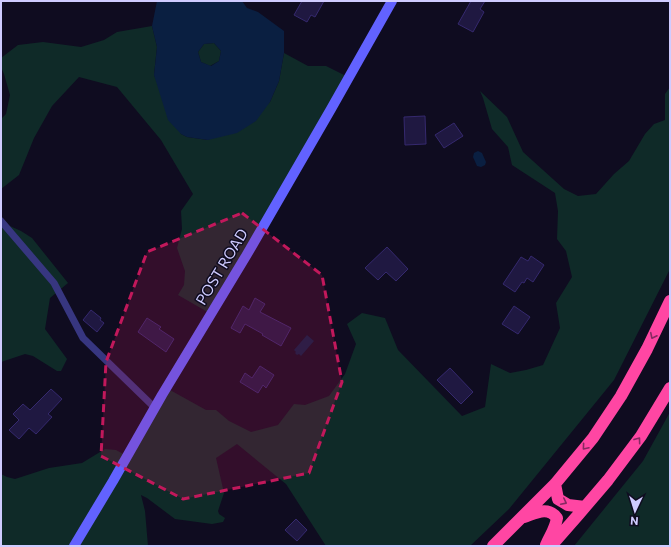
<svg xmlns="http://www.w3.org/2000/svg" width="671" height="547" viewBox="0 0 671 547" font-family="Commissioner,sans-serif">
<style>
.green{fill:#0f2a28}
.water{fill:#0a1f41;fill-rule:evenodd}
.building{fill:#1f1841;stroke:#35296e}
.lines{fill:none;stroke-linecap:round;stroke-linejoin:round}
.lane{stroke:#373680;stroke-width:7}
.secondary{stroke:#6262ff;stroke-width:10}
.highway{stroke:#ff46a3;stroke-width:12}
.oneway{stroke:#872962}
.marked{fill:#c2185b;fill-opacity:0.2;stroke:#c2185b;stroke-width:3;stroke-dasharray:8 5;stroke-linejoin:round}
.labels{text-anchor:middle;stroke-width:3;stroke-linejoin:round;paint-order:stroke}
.street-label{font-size:15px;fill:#cfcbff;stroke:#0f0c20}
</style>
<rect width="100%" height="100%" fill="#0f0c20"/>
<!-- green -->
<path class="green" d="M152 26 157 47 154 75 181 134 187 137 208 140 270 102 279 81 284 53 308 66H326L346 76 211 314 178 295 184 285 185 271 177 248 182 229 181 211 193 194 161 140 117 87 79 77 52 106 34 138 19 175 1 189V119L6 114 10 95 4 74 1 67V58L18 45 43 42 81 47 104 40 117 32Z
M214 43 221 51 219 61 210 66 201 62 198 52 204 44Z
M670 87V269L614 380 509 509 470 546H326L286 484 237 444 216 458 224 493 218 511 219 514 225 518 223 522 212 524 175 519 147 498 141 495 145 511 148 546H1V474L7 477 15 479 49 468 82 463 105 449 116 450 127 456 170 390 206 410H216L229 421 251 432 278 425 294 404 305 405 329 396 345 374 356 344 347 324 362 313 385 318 398 350 462 416 485 407 491 364 510 373 526 370 543 365 560 328 556 303 572 277 566 251 557 239 558 211 555 193 512 165 508 147 492 129 483 98 480 91 507 117 523 152 564 189 578 196 596 194 614 174 629 161 645 134 654 124 665 120V94Z
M1 222 21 231 32 238 68 283 50 298 45 329 67 359 61 371H57L33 356 25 354 1 362Z
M670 412V546H574L643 461Z"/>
<!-- water -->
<path class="water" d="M157 1H242L247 8 258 12 284 31V53L279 81 270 102 256 121 237 133 208 140 187 137 181 134 168 120 154 75 157 47 152 26ZM214 43 221 51 219 61 211 66 201 62 198 52 204 44Z
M478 151 482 153 486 162 485 165 481 167 477 166 473 157 474 153Z
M307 335 314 341 301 356 299 354 297 355 295 353 296 352 294 350Z"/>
<!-- building -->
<path class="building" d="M302 1H324L315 17 311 15 307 22 294 15Z
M471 1H485L480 9 484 12 473 32 458 24Z
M425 116 426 144 405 145 404 117Z
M454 123 463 136 444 148 435 135Z
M387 247 408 269 396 281 386 272 378 280 365 268Z
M531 256 544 265 533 282 527 278 524 283 522 282 515 292 503 284 521 257 528 261Z
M255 298 265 304 260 312 291 328 281 346 262 335 263 334 245 324 240 333 231 328 243 306 249 310Z
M514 306 530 317 518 334 502 324Z
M91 310 101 318 100 320 104 323 97 332 83 320Z
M147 318 161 327 159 329 174 339 166 352 138 332Z
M260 366 274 375 266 388 263 385 258 393 240 382 245 373 252 378Z
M450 368 473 392 461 404 437 380Z
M51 389 62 399 48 414 52 417 36 434 29 428 19 439 9 430 19 420 13 414 23 404 30 410Z
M296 519 307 530 297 541 285 530Z"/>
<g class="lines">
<!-- lane -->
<path class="lane" d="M1 221 54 283 83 338 155 408"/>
<!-- secondary -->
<path class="secondary" d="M74 546 113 481 162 395 246 256 331 109 392 1"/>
<!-- highway -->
<path class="highway" d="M555 484 558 499 568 505 585 507
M524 517C536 513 548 506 557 518 555 530 550 535 546 545
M493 546 555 484 593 438 621 396 647 349 670 301
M551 546 579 514 608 480 641 436 670 388"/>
</g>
<!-- one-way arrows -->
<defs><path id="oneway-chevron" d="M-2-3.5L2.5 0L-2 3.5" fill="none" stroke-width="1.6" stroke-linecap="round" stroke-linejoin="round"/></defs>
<g class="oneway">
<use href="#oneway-chevron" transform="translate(653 336) rotate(116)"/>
<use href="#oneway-chevron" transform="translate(638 440) rotate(-54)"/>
<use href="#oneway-chevron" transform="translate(585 447) rotate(130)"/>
<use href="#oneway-chevron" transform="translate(564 502) rotate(27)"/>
</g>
<!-- marked area -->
<path class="marked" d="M242 213 322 275 342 382 309 473 183 499 101 456 106 362 147 252Z"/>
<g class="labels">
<!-- street labels -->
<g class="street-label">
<text transform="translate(222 267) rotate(-59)" y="5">POST ROAD</text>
</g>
</g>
<!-- border -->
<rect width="671" height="547" fill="none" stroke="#cfcbff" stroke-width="4"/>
<!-- north arrow -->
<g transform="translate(635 511) rotate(184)" stroke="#0f0c20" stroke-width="3" paint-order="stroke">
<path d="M0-3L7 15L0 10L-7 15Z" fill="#cfcbff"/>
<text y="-6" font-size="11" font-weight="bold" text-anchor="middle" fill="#cfcbff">N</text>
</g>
</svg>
